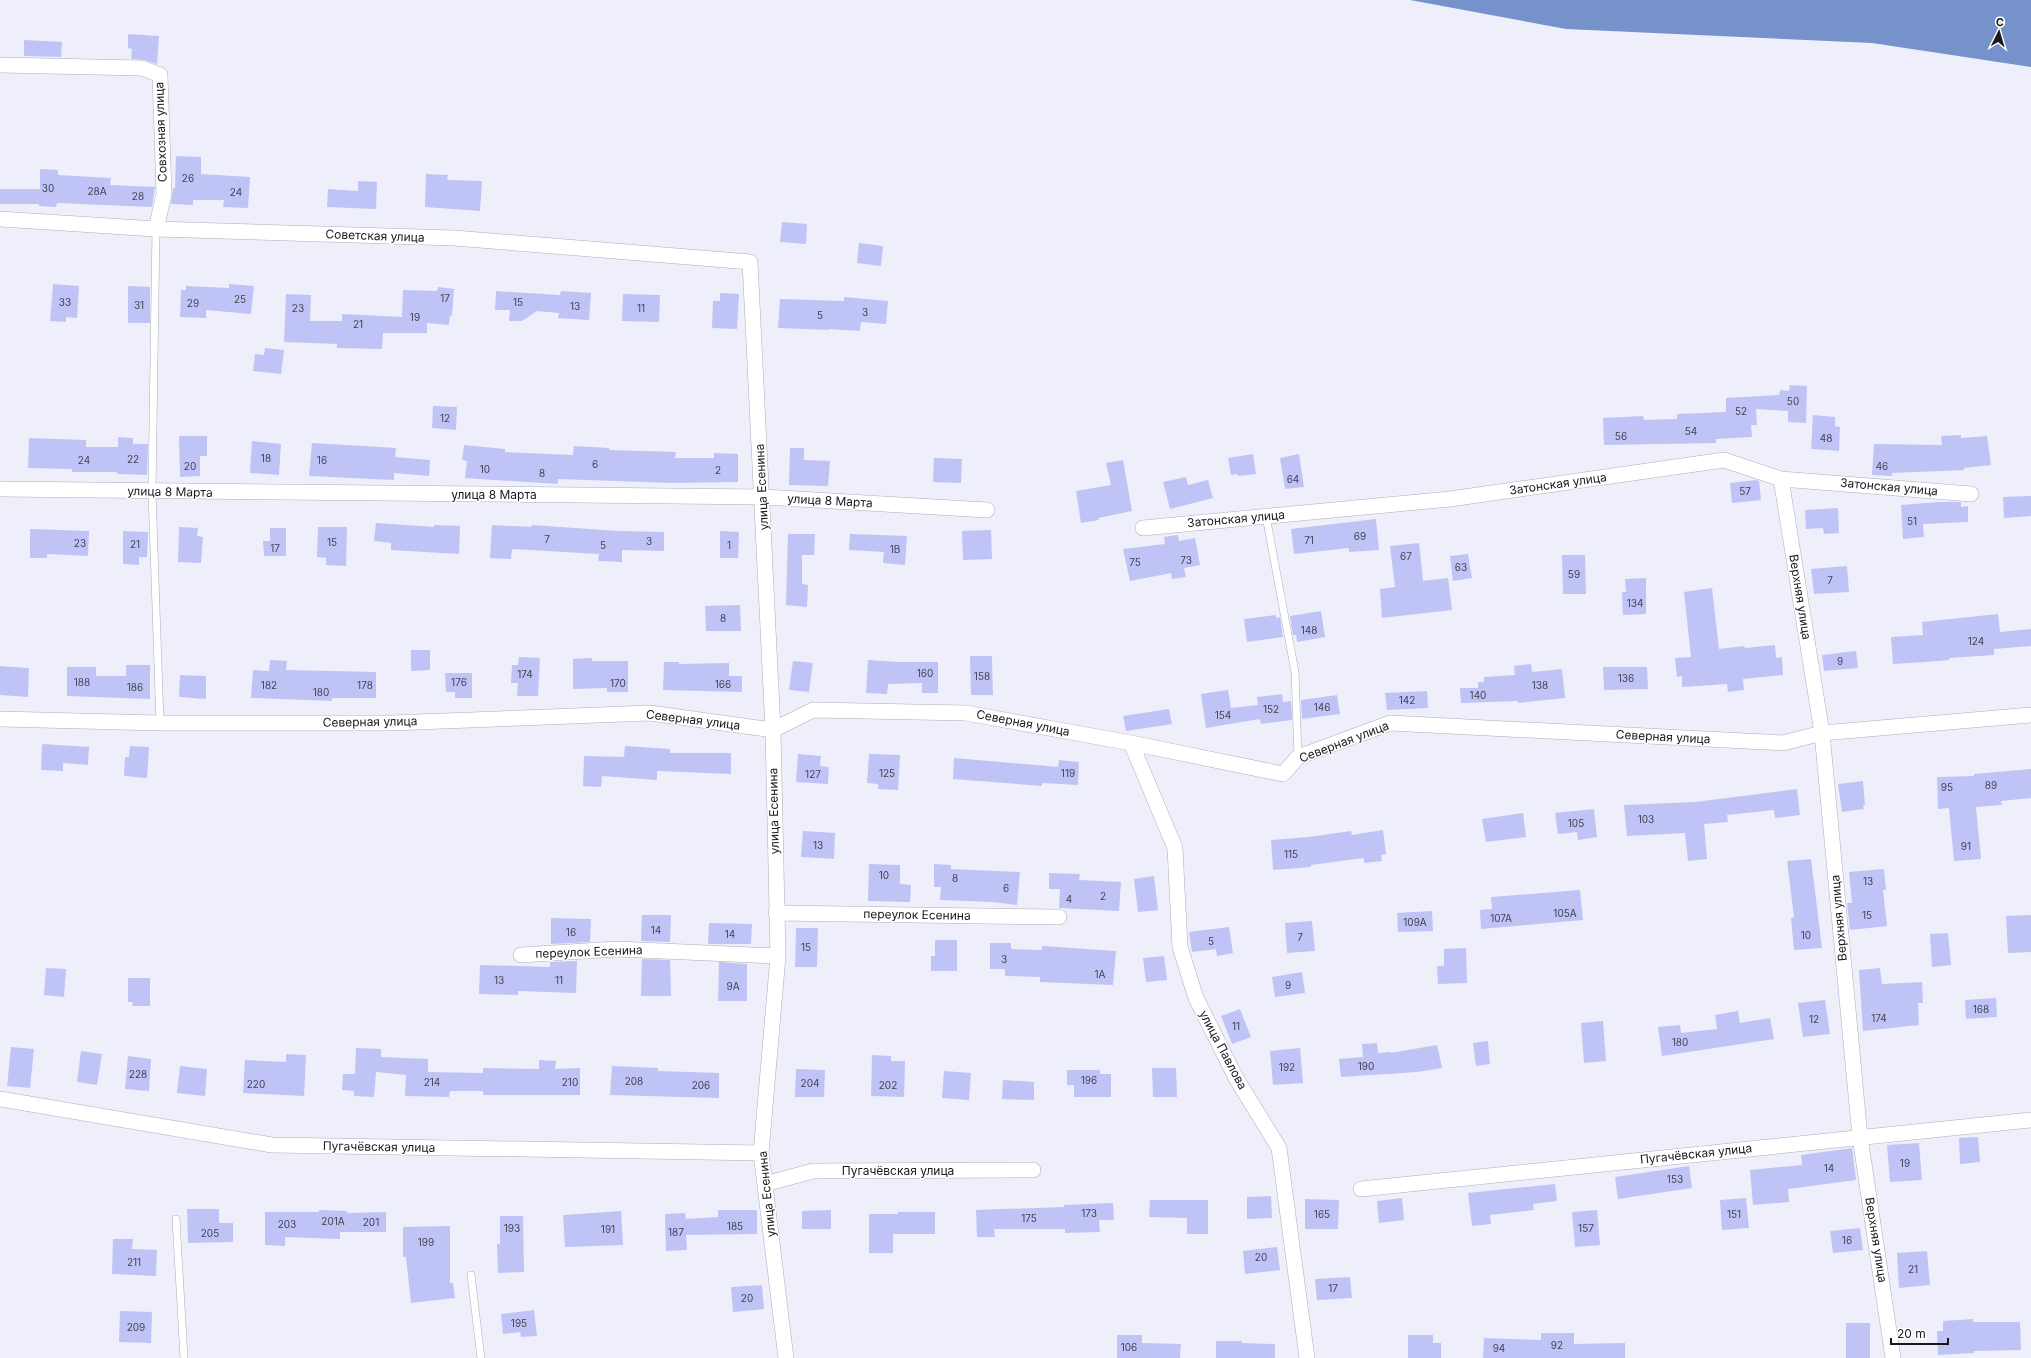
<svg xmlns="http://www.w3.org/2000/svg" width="2031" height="1358" viewBox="0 0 2031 1358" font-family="Inter,sans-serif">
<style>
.water{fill:#7593ca}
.building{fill:#c0c3f6}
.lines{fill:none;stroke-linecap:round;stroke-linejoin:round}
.lane-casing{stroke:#adaeba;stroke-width:8}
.street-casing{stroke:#adaeba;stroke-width:16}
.lane{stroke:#fff;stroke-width:7}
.street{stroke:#fff;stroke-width:15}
.labels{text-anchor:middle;stroke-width:3;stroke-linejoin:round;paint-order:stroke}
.number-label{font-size:10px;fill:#424353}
.street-label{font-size:12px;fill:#18181d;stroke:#fff}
</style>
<rect width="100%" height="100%" fill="#eeeffb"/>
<!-- water -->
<path class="water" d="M1410 0H2031V67L1872 43 1566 29Z"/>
<!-- building -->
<path class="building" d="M128 34 159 36 157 64 145 60 131 59 132 49 128 48Z
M24 40 62 42 61 57 24 56Z
M176 156 201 157V174L250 177 248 208 223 207 224 200H193V205L171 204 173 188H175Z
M40 169 58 170V175L111 178 110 185 155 187 152 207 57 203 56 207 39 206V204H0V189H40Z
M426 174 448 175 447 180 482 181 480 211 425 207Z
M358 181 377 182 376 209 327 207 328 189 358 191Z
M782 222 807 224 806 244 780 242Z
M859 243 883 246 881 266 857 263Z
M53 284 79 286 77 318 66 317V322L50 321Z
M229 284 254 286 251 314 206 310V318L180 317 181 290H186V286L229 288Z
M128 286 150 287V323H128Z
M438 287 454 289 452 316 450 315 449 325 427 323V333H383L382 349 337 348V344L284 342 286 294 311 295 310 321H342V314L402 317 403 290 437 291Z
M496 291 560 295 561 291 591 293 589 320 558 318 559 313 537 311 522 321H509L510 310H495Z
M720 293 739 294 737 329 712 328 713 301H720Z
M623 294 660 295 659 322 622 321Z
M844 297 888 301 886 324 861 322 860 331 829 329V330L778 328 780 299 844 301Z
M265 348 284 350 281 374 253 371 255 354 264 355Z
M1790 385 1807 386 1806 423 1788 422V411L1756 409 1757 425H1751L1752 437 1716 439V443L1604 445 1603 418 1643 416 1644 420 1677 419V414L1726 412V398L1779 395 1780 390 1789 391Z
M433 406 457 407 456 430 432 428Z
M1813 415 1835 417V426L1840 427 1839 451 1811 449Z
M1961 435V438L1987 436 1991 465 1964 468V470L1892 473V476L1872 475 1874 444 1942 445 1941 436Z
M179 436H207V456H200V476L180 477Z
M118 437 133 438V444H148L147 475 117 474V472H72V469L28 468 29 438 86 440V447H118Z
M252 441 281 444 279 475 250 473Z
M312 443 396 448 395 457 430 460 429 476 394 473V480L309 476Z
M464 445 505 449V452L573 455 574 446 610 448 609 450 676 452 675 458H714V453L738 454V482L671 483 558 479V484L465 478 467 461 462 460Z
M790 448H804V460L830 461 828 486 789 485Z
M1253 454 1256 474 1238 476 1237 474 1231 475 1228 458Z
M1299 454 1304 487 1285 489 1280 458Z
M934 458 962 459 961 483 933 482Z
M1123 460 1132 511 1098 518 1099 520 1081 523 1076 491 1111 485 1106 463Z
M1186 477 1188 485 1208 480 1213 498 1170 509 1163 482Z
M1756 480 1759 481 1761 500 1732 503 1730 483Z
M2031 496V516L2004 518 2003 497Z
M1939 502H1961V507L1968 506V522L1923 524 1924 537 1903 539 1901 505Z
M1838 508 1839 533 1824 534 1823 528 1806 529 1805 510Z
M1376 519 1379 550 1349 552V548L1294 554 1291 529Z
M376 523 434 527V525L460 526 459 554 391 550V543L374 541Z
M492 525 531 527 532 525 618 531 664 532V551L622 550V562L598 561 599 554 512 549 511 559 490 558Z
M179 527 198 528 197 536 203 537 201 563 178 562Z
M318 527H347L346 566 326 565V558L317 557Z
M270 528H286V556H264L263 541H270Z
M30 529 89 531 88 556 47 554V558H30Z
M991 530 992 559 963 560 962 531Z
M123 531 148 532 147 557H139V565L123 564Z
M720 531 739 532 738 558H720Z
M788 534H815L814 555H802V584L808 585 807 607 786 605Z
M850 534 907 536 905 565 883 563 884 552 849 550Z
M1178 535 1179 541 1195 538 1200 565 1184 568 1186 577 1172 579 1171 573 1130 581 1123 549 1165 544 1164 537Z
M1419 543 1423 581 1448 578 1452 610 1382 618 1380 589 1395 587 1390 546Z
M1468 554 1472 578 1453 581 1450 556Z
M1562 555H1585L1586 594H1563Z
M1847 566 1849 592 1814 594 1811 569Z
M1646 578V614L1623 615 1622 592H1626L1625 579Z
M1712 588 1719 649 1744 646 1745 648 1775 645 1776 658 1782 657 1783 675 1743 679 1744 690 1728 692 1727 684 1682 687V676L1677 677 1675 658 1691 657 1684 592Z
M740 605 741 631H706L705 606Z
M1321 611 1325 637 1297 642 1296 635H1293L1290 616Z
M1998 614 2000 632 2031 629V646L1994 649V655L1949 658V660L1926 662 1893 664 1891 637 1923 635 1922 622Z
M1276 615V618L1280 617 1283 637 1247 642 1244 619Z
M411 650H430V670L411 671Z
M1856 651 1858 668 1824 671 1822 655Z
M970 656H992L993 695H971Z
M519 657 540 658 538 696H517L518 683H511L512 665H518Z
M592 658V661H628V692H607V688L573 689V659Z
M270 660 287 661 286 670 376 672V698H332V701L251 698 253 670 269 671Z
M868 660 898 662H938V693H922V683L888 684 887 694 866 693Z
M793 661 813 663 809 692 789 690Z
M664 662H679V664L729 663V676H742V692L663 690Z
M1531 664 1532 672 1562 669 1565 698 1518 703V701L1461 703 1460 688H1478V682H1484V677L1515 675 1514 666Z
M126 665H150V699L67 696V667H96V676H126Z
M0 666 29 668 28 697 0 695Z
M1603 667H1647L1648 689 1604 690Z
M445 673H472V698H455V692H446Z
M180 675 206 676V699L179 697Z
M1228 690 1231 708 1258 705 1257 697 1282 694 1283 702 1291 701 1292 720 1261 724 1260 719 1206 728 1201 694Z
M1427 691 1428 708 1387 710 1385 693Z
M1337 695 1340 714 1302 719 1301 700Z
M1169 709 1172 724 1126 731 1123 716Z
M42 744 89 747 88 765 63 763V771L41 770Z
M130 746 149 747 147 778 124 776 125 757H129Z
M625 746 670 749V753H731V774L657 771V780L602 776 601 787 583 786 584 756 624 757Z
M798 754 821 756 820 766 829 767 828 784 796 782Z
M869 754 900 755 898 790 878 789V784L867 783Z
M954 758 1058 767 1059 760 1079 762 1078 785 1042 783V786L953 779Z
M2031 769V798L2001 801 2002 805 1976 807 1981 859 1954 861 1949 808 1938 809 1937 777 1974 776V774Z
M1863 781 1865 805 1863 806 1864 809 1842 812 1838 784Z
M1797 789 1800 815 1775 818 1774 810 1727 815 1728 822 1704 824 1707 859 1688 861 1685 833 1627 836 1624 805 1695 802Z
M1594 809 1597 837 1578 840 1577 832 1558 834 1555 813Z
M1523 813 1526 837 1486 842 1482 819Z
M1383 830 1386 854 1381 855 1382 861 1364 863V858L1311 865V867L1273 870 1271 840 1309 837 1351 831 1352 835Z
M803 831 835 833 834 859 801 857Z
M1811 859 1822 948 1794 950 1791 918 1794 917 1787 861Z
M869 864 900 865V884L911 885 910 902 868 901Z
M934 864 951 865V869L1020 872 1017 905 993 902 940 900 941 887H934Z
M1884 869 1886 890H1883L1887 926 1850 930 1847 903H1852L1849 872Z
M1049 873 1080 874 1079 880 1121 882 1119 911 1059 908 1060 889H1049Z
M1154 876 1158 910 1138 912 1134 879Z
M1580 890 1583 920 1481 929 1480 910 1492 909 1491 897Z
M1432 911 1433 931 1398 932 1397 913Z
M642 915H671L670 942 641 941Z
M2031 915V952L2008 953 2006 916Z
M551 918 591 919 590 942 551 944Z
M1312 921 1315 951 1287 953 1285 923Z
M709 923 752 924 751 944H708Z
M1229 927 1233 953 1217 956 1216 949 1192 952 1189 932Z
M796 928H818L817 967H795Z
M1948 933 1951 965 1932 967 1930 934Z
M935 940H957V971H931V956H935Z
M990 943H1011V949L1042 950V946L1116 951 1113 985 1040 982V977L1005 976V969H990Z
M1466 948 1467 983 1438 984 1437 966H1444V949Z
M1164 956 1167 980 1146 982 1143 958Z
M642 959 670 960 671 996H641Z
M577 961 576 993 518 991V995L479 994 480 965 550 967V962Z
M719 962 747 964V1001H718Z
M46 968 66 969 64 997 44 995Z
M1880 968 1882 984 1922 982 1923 1003H1918L1919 1025 1863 1031 1859 970Z
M1302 972 1305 993 1275 997 1272 977Z
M128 978H150V1006H132L133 1002H128Z
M1996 998 1997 1017 1966 1019 1965 1000Z
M1825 1000 1830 1034 1803 1037 1798 1003Z
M1240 1009 1251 1037 1232 1044 1221 1016Z
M1738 1011 1740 1023 1770 1018 1774 1039 1662 1056 1658 1027 1680 1025 1681 1033 1717 1029 1715 1015Z
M1603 1021 1606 1061 1584 1063 1581 1023Z
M1488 1041 1490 1064 1476 1066 1473 1043Z
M1377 1043 1378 1053 1390 1052 1391 1053 1437 1045 1442 1068 1417 1072 1341 1077 1339 1059 1363 1057 1362 1044Z
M11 1047 34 1049 30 1088 7 1086Z
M356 1048 381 1049V1057L428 1059V1072L483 1073V1068L539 1069V1060L556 1061 555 1069 580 1068V1095H483V1091H450L449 1097 405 1096 406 1075 376 1072 374 1097 354 1096V1091L342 1090 343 1074H355Z
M1300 1048 1303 1083 1273 1085 1270 1051Z
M81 1051 102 1054 97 1085 77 1082Z
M286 1054 306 1055 304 1096 243 1093 245 1060 286 1062Z
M872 1055 891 1056V1061H905L904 1097 871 1096Z
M128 1056 151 1059 149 1091 125 1089Z
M180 1066 207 1069 205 1096 177 1093Z
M612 1066 658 1068V1071L719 1073V1098L610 1095Z
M1152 1068H1176L1177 1097H1153Z
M796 1069 825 1070 824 1097H795Z
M1067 1070H1100V1074H1111V1097H1074V1085H1067Z
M944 1071 971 1073 969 1100 942 1098Z
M1003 1080 1034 1082V1100L1002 1099Z
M1978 1137 1980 1162 1960 1164 1959 1138Z
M1919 1143 1922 1180 1890 1182 1887 1145Z
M1852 1148 1856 1180 1788 1189 1789 1202 1753 1205 1750 1170 1802 1165 1801 1155Z
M1689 1166 1692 1188 1618 1199 1615 1177Z
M1555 1184 1557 1201 1533 1204 1534 1210 1490 1215 1491 1224 1472 1226 1468 1193Z
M1271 1196 1272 1218 1247 1219V1197Z
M1402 1198 1404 1220 1379 1223 1377 1201Z
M1746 1198 1749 1228 1722 1230 1720 1200Z
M1305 1199 1339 1200 1338 1229H1305Z
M1150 1200H1208V1234H1187V1218L1149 1217Z
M1113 1203 1114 1220H1099L1100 1232 1065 1233V1229H994L995 1237H977L976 1210 1064 1207V1205Z
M187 1209H219V1223H233V1242L188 1243Z
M319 1210 347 1211V1213L386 1212V1232H340V1239L285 1237V1246L265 1245V1212H319Z
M718 1210H757V1234L686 1235 687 1250 666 1251 665 1214 685 1213 686 1219 718 1217Z
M831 1210V1229H802V1211Z
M1597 1210 1600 1245 1575 1247 1572 1212Z
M621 1211 623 1245 565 1247 563 1215Z
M898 1212H935V1234H893V1253H869V1214H898Z
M500 1216H523L524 1272 498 1273 497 1244H500Z
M450 1226V1283H453L455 1298 411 1303 406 1257H403V1227Z
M1860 1228 1863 1250 1833 1253 1830 1231Z
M113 1239H133L132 1249 157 1250 156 1276 112 1274Z
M1277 1247 1280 1270 1245 1274 1243 1251Z
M1927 1251 1930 1285 1899 1288 1897 1253Z
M1350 1277 1352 1298 1317 1300 1315 1279Z
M762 1285 764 1309 733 1312 731 1287Z
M534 1310 537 1336 521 1337 520 1332 503 1334 501 1314Z
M120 1311 152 1312 151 1343 119 1342Z
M1973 1319V1322H2020L2021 1350 1974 1351V1353L1938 1355 1937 1331H1943V1321Z
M1846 1323H1870V1358H1846Z
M1541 1333H1574V1344L1625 1343V1358H1483L1484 1338 1541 1340Z
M1117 1335H1142V1343L1181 1344 1180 1358H1117Z
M1408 1335H1433V1343H1441V1358H1408Z
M1216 1341H1242V1343L1275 1344V1358H1216Z"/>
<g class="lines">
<defs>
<path id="lane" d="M156 229 152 492 160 723
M1266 516 1295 672 1298 757
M176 1219 184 1358
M471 1275 481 1358"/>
<path id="street" d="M0 65 142 68 160 75 164 194 156 229
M0 219 156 229 454 238 750 262 773 730 778 956 761 1153 786 1358
M1781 479 1822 733 1860 1137 1893 1358
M0 489 763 497 987 510
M1143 528 1450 499 1724 460 1781 479 1971 494
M0 719 160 723H391L650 713 773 730 813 710 966 713 1131 743 1283 774 1298 757 1390 723 1783 743 1822 733 2031 715
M1131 743 1175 848 1180 947 1196 998 1236 1078 1279 1148 1307 1358
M776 913 1059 917
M521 955 617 949 778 956
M0 1099 272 1145 761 1153
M765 1184 813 1171 1033 1170
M1361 1189 2031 1120"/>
</defs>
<!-- lane casing -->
<use href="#lane" class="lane-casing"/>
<!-- street casing -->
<use href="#street" class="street-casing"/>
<!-- lane -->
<use href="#lane" class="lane"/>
<!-- street -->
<use href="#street" class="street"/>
</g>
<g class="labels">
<!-- number labels -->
<g class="number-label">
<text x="188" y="182">26</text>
<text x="48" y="192">30</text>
<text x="97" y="195">28А</text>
<text x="236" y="196">24</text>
<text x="138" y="200">28</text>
<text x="445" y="302">17</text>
<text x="240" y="303">25</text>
<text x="65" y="306">33</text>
<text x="518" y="306">15</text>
<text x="193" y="307">29</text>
<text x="139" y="309">31</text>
<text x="575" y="310">13</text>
<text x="298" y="312">23</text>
<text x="641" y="312">11</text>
<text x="865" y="316">3</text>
<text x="820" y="319">5</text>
<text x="415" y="321">19</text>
<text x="358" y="328">21</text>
<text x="1793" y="405">50</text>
<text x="1741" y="415">52</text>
<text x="445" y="422">12</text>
<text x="1691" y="435">54</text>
<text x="1621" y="440">56</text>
<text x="1826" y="442">48</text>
<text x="266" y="462">18</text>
<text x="133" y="463">22</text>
<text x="84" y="464">24</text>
<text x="322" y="464">16</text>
<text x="595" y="468">6</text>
<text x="190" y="470">20</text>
<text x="1882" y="470">46</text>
<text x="485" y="473">10</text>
<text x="718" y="474">2</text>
<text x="542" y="477">8</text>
<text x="1293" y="483">64</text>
<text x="1745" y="495">57</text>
<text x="1912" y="525">51</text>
<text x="1360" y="540">69</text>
<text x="547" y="543">7</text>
<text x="1309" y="544">71</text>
<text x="649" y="545">3</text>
<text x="332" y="546">15</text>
<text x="80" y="547">23</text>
<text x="135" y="548">21</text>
<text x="603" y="549">5</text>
<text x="729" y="549">1</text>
<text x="275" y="552">17</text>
<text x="895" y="553">1В</text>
<text x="1406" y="560">67</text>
<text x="1186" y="564">73</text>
<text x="1135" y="566">75</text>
<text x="1461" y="571">63</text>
<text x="1574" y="578">59</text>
<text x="1830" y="584">7</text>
<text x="1635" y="607">134</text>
<text x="723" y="622">8</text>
<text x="1309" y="634">148</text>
<text x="1976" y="645">124</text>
<text x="1840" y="665">9</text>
<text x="925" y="677">160</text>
<text x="525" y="678">174</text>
<text x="982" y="680">158</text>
<text x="1626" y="682">136</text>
<text x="82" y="686">188</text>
<text x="459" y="686">176</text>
<text x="618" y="687">170</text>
<text x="723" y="688">166</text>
<text x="269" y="689">182</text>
<text x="365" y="689">178</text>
<text x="1540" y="689">138</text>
<text x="135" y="691">186</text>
<text x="321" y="696">180</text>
<text x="1478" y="699">140</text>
<text x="1407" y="704">142</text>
<text x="1322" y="711">146</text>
<text x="1271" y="713">152</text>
<text x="1223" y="719">154</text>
<text x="887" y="777">125</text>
<text x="1068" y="777">119</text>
<text x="813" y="778">127</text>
<text x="1991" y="789">89</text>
<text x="1947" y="791">95</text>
<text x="1646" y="823">103</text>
<text x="1576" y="827">105</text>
<text x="818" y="849">13</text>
<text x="1966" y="850">91</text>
<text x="1291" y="858">115</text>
<text x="884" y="879">10</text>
<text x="955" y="882">8</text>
<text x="1868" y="885">13</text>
<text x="1006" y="892">6</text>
<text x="1103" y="900">2</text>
<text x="1069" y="903">4</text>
<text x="1565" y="917">105А</text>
<text x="1867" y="919">15</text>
<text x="1501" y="922">107А</text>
<text x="1415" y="926">109А</text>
<text x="656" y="934">14</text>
<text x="571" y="936">16</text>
<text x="730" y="938">14</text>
<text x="1806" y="939">10</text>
<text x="1300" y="941">7</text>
<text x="1211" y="945">5</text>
<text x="806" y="951">15</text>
<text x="1004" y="963">3</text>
<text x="1100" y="978">1А</text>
<text x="499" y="984">13</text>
<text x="559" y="984">11</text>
<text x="1288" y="989">9</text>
<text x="733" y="990">9А</text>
<text x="1981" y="1013">168</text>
<text x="1879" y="1022">174</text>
<text x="1814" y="1023">12</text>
<text x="1236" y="1030">11</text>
<text x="1680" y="1046">180</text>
<text x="1366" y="1070">190</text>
<text x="1287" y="1071">192</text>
<text x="138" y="1078">228</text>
<text x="1089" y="1084">196</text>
<text x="634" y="1085">208</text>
<text x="432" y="1086">214</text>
<text x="570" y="1086">210</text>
<text x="810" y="1087">204</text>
<text x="256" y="1088">220</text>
<text x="701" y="1089">206</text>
<text x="888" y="1089">202</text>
<text x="1905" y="1167">19</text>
<text x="1829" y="1172">14</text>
<text x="1675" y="1183">153</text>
<text x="1089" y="1217">173</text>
<text x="1322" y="1218">165</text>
<text x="1734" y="1218">151</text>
<text x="1029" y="1222">175</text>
<text x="333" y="1225">201А</text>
<text x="371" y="1226">201</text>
<text x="287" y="1228">203</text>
<text x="735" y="1230">185</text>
<text x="512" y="1232">193</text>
<text x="1586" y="1232">157</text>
<text x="608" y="1233">191</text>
<text x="676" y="1236">187</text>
<text x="210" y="1237">205</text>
<text x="1847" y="1244">16</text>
<text x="426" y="1246">199</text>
<text x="1261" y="1261">20</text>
<text x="134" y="1266">211</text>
<text x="1913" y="1273">21</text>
<text x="1333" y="1292">17</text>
<text x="747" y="1302">20</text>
<text x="519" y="1327">195</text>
<text x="136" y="1331">209</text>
<text x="1557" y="1349">92</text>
<text x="1129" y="1351">106</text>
<text x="1499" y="1352">94</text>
</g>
<!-- street labels -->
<g class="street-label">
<text transform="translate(161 132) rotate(-92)" y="4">Совхозная улица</text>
<text transform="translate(375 236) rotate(2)" y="4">Советская улица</text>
<text transform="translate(1558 484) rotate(-8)" y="4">Затонская улица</text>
<text transform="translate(762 487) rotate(-93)" y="4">улица Есенина</text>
<text transform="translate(1889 487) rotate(5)" y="4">Затонская улица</text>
<text transform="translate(170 492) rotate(1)" y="4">улица 8 Марта</text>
<text x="494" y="499">улица 8 Марта</text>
<text transform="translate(830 501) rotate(3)" y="4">улица 8 Марта</text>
<text transform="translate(1236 519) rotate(-5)" y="4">Затонская улица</text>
<text transform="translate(1800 597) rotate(81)" y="4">Верхняя улица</text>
<text transform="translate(693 720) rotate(7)" y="4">Северная улица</text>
<text transform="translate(370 722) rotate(-1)" y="4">Северная улица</text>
<text transform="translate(1023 723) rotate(11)" y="4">Северная улица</text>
<text transform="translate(1663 737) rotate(3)" y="4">Северная улица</text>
<text transform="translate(1344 742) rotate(-21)" y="4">Северная улица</text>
<text transform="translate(774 811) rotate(-91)" y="4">улица Есенина</text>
<text transform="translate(917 915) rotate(1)" y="4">переулок Есенина</text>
<text transform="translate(1839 918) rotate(-95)" y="4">Верхняя улица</text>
<text transform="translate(589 952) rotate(-2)" y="4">переулок Есенина</text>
<text transform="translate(1223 1050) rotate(62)" y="4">улица Павлова</text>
<text transform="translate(379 1147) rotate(1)" y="4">Пугачёвская улица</text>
<text transform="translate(1696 1154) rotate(-6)" y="4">Пугачёвская улица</text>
<text x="898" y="1175">Пугачёвская улица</text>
<text transform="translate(767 1194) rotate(-96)" y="4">улица Есенина</text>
<text transform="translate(1876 1240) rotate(81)" y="4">Верхняя улица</text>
</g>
</g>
<!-- north arrow -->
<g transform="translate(1999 32) rotate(5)" stroke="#ffffff" stroke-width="3" paint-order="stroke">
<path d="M0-3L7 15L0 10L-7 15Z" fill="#18181d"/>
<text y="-6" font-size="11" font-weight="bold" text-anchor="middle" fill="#18181d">С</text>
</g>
<!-- scale -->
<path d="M1891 1338v6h57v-6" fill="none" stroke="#18181d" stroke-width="2"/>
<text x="1897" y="1338" font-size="12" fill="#18181d" stroke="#ffffff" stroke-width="3" paint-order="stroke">20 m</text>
</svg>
